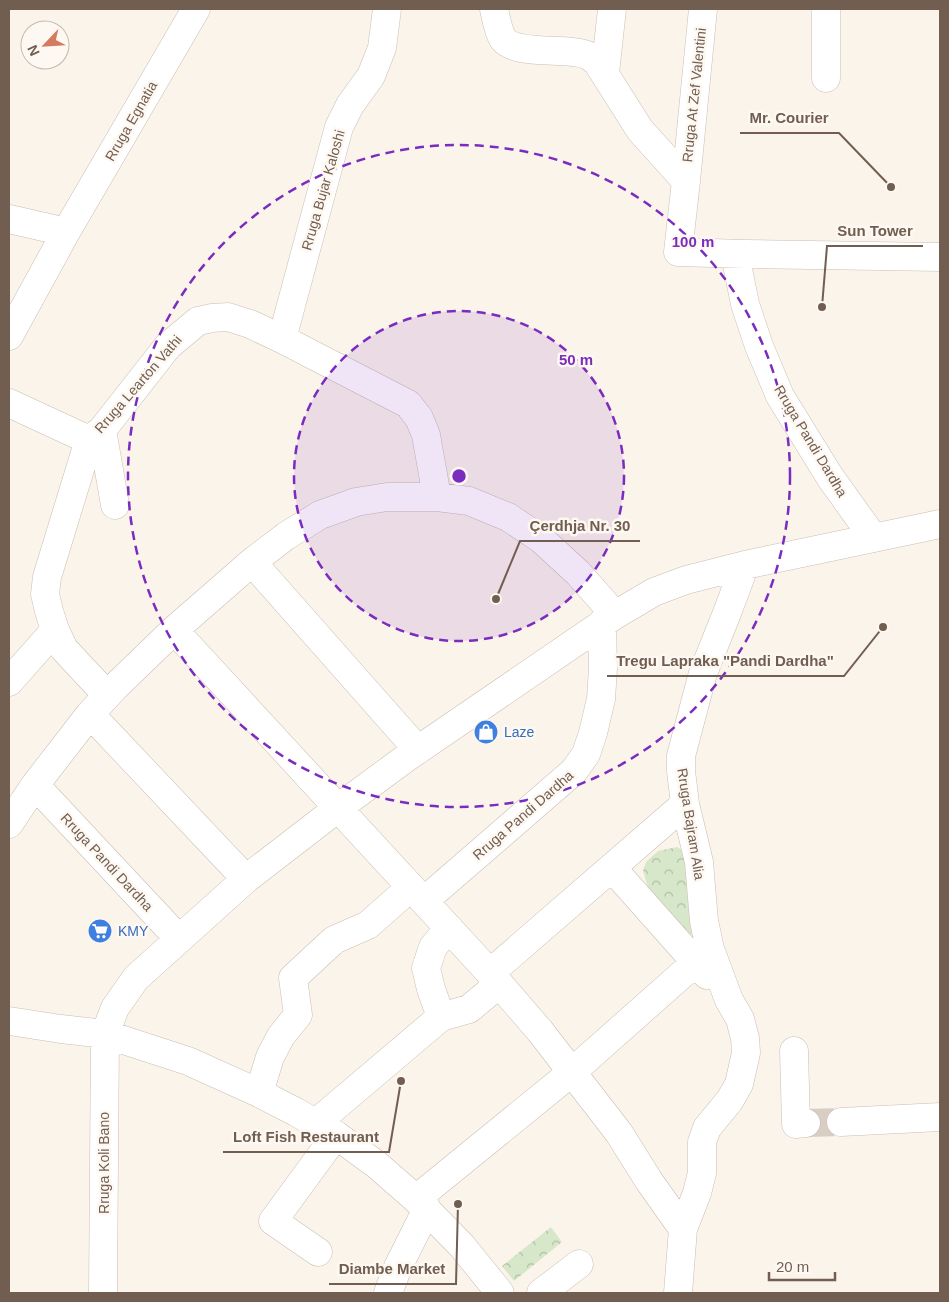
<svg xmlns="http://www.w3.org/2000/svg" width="949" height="1302" viewBox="0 0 949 1302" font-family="Arial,sans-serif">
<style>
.forest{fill:url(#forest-crowns)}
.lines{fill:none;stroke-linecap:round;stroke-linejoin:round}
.minor-tunnel{stroke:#d8cec4;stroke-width:28;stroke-dasharray:28 14;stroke-linecap:butt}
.minor-casing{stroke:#cbbdb2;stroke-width:29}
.minor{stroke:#fff;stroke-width:28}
.ring{fill:none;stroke:#7b2cbf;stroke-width:2.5;stroke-dasharray:9 6}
.labels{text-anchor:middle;stroke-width:5;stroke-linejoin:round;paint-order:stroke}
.street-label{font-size:14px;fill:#725d51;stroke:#fdf8f1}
.shop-label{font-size:14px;fill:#366cbe;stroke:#fdf8f1;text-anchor:start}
.centre{fill:#7b2cbf;stroke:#fdf8f1;stroke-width:2.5}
.ring-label{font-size:15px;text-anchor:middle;font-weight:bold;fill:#7b2cbf;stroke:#fdf8f1;stroke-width:5;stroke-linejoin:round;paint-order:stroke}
.leader{fill:none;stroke:#725d51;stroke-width:2}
.callout-dot{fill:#725d51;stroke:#fdf8f1;stroke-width:2}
.callout-label{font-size:15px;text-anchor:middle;font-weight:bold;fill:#725d51;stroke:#fdf8f1;stroke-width:5;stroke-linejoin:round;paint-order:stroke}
</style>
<defs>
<pattern id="forest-crowns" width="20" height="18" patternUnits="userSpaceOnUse" patternTransform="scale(1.25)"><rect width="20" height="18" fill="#d6e7ca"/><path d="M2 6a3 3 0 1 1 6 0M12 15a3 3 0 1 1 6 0" fill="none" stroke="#b2bea6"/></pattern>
</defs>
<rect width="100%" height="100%" fill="#faf4eb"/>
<!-- forest -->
<path class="forest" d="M677 847 682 850 687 862 695 931 687 938 649 891 643 871 646 862 658 851Z
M551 1227 562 1242 514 1281 502 1266Z"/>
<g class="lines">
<!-- minor-tunnel -->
<path class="minor-tunnel" d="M806 1123 841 1122"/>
<defs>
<path id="minor" d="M494 9C496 18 498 31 503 39 516 56 567 47 587 55 591 57 594 60 597 62L640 130 686 181
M703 9 686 181 678 252 745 254 940 257
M605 73 612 9
M826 78V9
M9 219 66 232
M735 254 745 304 759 346 780 396 830 477 873 537
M9 336 66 232 196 9
M282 339 339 127 350 105 371 76 382 48 387 9
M9 403 89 440
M102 430 115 505
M252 562 418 750
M174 630 490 973 540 1031 619 1133 649 1181 683 1229
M9 682 55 630
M107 695 64 649 55 630 49 611 45 594 47 577 89 440 102 430 168 346 198 321 212 318 228 317 250 324 282 339 408 404 419 418 426 435 437 497
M90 714 246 879
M35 785 179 939
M9 824 35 785 90 714 116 686 174 630 252 562 286 536 320 515 356 502 387 497H437L469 501 508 517 541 539 578 573 615 615
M612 868 707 975
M424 901 574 771 586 754 593 733 601 699 603 668 602 623
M490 973 685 804
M441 1017 431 989 426 968 433 947 449 928
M9 1021 61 1029 105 1034 188 1061 259 1093 296 1112 336 1135 377 1165 416 1199 462 1246 500 1293
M794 1051 796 1124 806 1123
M259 1093 270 1057 281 1036 298 1015 293 978 334 940 368 925 411 887
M841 1122 940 1117
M316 1123 441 1017 469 1009 499 984
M416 1199 572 1072 696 962
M318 1252 273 1221 336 1135
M103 1293 105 1034 115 1008 136 978 246 879 338 808 406 758 615 615 654 592 686 580 745 565 940 524
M388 1293 398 1267 427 1209
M541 1293 579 1264
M678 1293 683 1229 697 1193 702 1173V1142L707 1128 730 1100 739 1084 746 1053 745 1038 740 1019 729 1000 710 949 704 921 699 862 685 804 681 771V756L703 673 727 613 745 565"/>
</defs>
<!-- minor casing -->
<use href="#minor" class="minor-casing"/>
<!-- minor -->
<use href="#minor" class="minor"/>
</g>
<!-- distance rings -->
<circle cx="459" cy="476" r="165" fill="#7b2cbf" fill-opacity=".12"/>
<g class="ring">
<circle cx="459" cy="476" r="165"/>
<circle cx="459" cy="476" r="331"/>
</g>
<!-- icons -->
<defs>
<symbol id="shop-disc" viewBox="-11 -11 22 22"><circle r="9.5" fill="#3f7fe0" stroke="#fdf8f1"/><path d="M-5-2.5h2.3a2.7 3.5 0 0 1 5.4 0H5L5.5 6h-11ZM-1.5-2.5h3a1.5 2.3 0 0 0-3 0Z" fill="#fff"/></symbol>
<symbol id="supermarket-disc" viewBox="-11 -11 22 22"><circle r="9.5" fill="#3f7fe0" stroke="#fdf8f1"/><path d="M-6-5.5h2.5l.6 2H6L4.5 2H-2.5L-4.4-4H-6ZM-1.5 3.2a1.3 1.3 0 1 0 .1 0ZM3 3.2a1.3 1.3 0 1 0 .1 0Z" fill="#fff"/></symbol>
</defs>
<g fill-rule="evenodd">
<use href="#shop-disc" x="472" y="718" width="28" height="28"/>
<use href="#supermarket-disc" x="86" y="917" width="28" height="28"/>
</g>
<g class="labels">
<!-- street labels -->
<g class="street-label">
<text transform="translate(694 95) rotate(-84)" y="5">Rruga At Zef Valentini</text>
<text transform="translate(131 121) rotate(-60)" y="5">Rruga Egnatia</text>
<text transform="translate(323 190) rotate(-74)" y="5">Rruga Bujar Kaloshi</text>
<text transform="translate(138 384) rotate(-49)" y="5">Rruga Learton Vathi</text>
<text transform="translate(811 441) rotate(59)" y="5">Rruga Pandi Dardha</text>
<text transform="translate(523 815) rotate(-41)" y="5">Rruga Pandi Dardha</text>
<text transform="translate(691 824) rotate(81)" y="5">Rruga Bajram Alia</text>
<text transform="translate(107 862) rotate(47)" y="5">Rruga Pandi Dardha</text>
<text transform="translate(104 1163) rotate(-90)" y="5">Rruga Koli Bano</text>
</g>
<!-- shop labels -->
<g class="shop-label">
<text x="504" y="737">Laze</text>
<text x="118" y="936">KMY</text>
</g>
</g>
<circle cx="459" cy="476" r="8" class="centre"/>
<g class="ring-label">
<text x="693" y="247">100 m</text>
<text x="576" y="365">50 m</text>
</g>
<!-- callouts -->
<path class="leader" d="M891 187L839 133H740M822 307L827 246H923M496 599L520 541H640M883 627L844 676H607M401 1081L389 1152H223M458 1204L456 1284H329"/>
<g class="callout-dot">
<circle cx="891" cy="187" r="5"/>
<circle cx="822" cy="307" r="5"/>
<circle cx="496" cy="599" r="5"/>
<circle cx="883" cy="627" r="5"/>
<circle cx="401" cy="1081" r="5"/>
<circle cx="458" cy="1204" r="5"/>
</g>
<g class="callout-label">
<text x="789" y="123">Mr. Courier</text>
<text x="875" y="236">Sun Tower</text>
<text x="580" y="531">Çerdhja Nr. 30</text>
<text x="725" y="666">Tregu Lapraka "Pandi Dardha"</text>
<text x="306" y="1142">Loft Fish Restaurant</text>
<text x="392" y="1274">Diambe Market</text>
</g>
<!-- border -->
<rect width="949" height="1302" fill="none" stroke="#725d51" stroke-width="20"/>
<!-- north arrow -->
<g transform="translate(45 45) rotate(245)"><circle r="24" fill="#fdf8f1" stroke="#c5bab1"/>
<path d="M0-4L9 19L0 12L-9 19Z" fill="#d57a5f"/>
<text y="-8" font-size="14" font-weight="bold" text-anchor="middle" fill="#725d51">N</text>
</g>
<!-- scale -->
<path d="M769 1272v8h66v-8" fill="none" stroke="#725d51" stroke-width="2.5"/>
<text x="776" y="1272" font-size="15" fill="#725d51" stroke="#fdf8f1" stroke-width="4" paint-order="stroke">20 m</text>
</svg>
